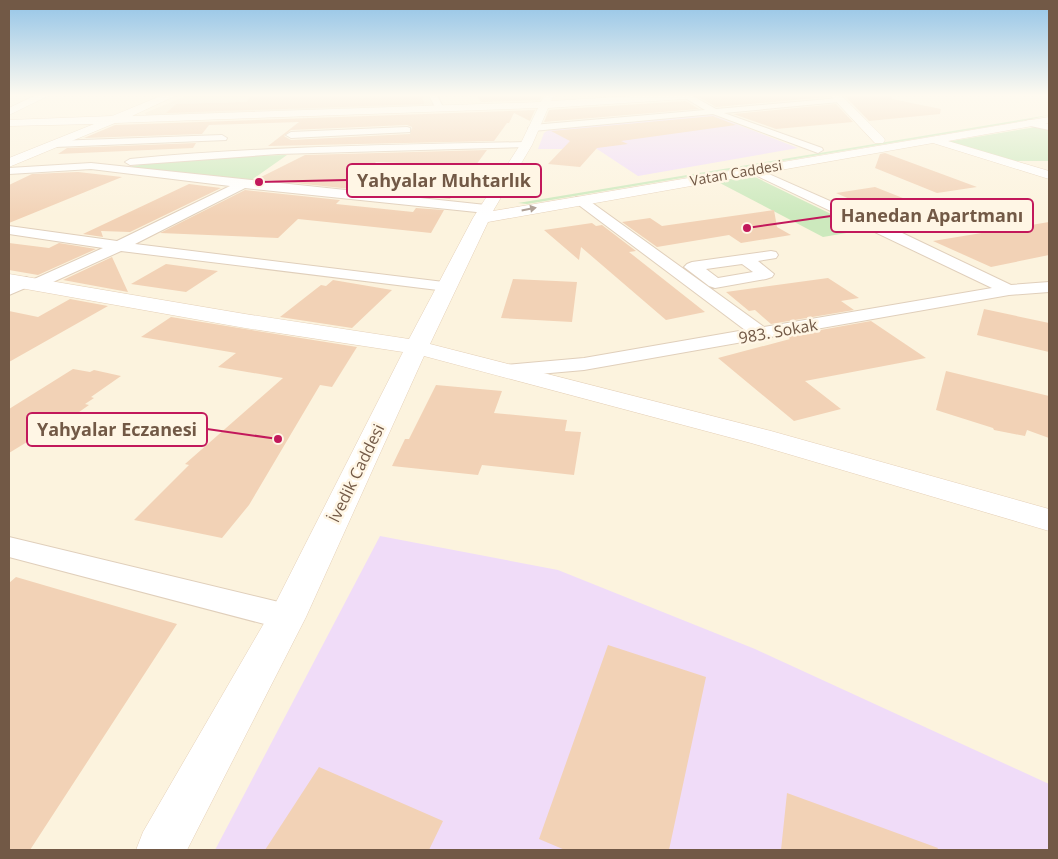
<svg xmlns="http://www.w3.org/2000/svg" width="1058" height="859" viewBox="0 0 1058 859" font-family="'Open Sans',sans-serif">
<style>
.residential{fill:#f4e5cd}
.education{fill:#f0dcf8}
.green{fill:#cce9bd}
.building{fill:#f2d2b6;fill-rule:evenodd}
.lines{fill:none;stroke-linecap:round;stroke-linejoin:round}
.street-casing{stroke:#e0cfbb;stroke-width:2}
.secondary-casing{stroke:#e5d0b8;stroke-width:1}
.street{fill:#fff;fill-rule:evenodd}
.secondary{fill:#fff;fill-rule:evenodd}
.oneway{fill:#aa9b90}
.labels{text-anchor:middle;stroke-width:5;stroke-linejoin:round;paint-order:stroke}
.far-street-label{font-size:14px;fill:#725946;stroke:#fff6e5}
.street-label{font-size:16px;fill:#725946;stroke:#fff6e5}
.leader{fill:none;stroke:#c2185b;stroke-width:2}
.callout-dot{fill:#c2185b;stroke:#fff6e5;stroke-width:2}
.callout{fill:#fff6e5;stroke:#c2185b;stroke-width:2}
.callout-label{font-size:18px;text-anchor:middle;font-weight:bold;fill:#725946}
</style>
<rect width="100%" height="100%" fill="#fcf3de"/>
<!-- residential -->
<path class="residential" d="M188 95H428L435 107 146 115 145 113Z"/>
<!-- education -->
<path class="education" d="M708 113 798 148 638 176 597 149H538L544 133 550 129Z
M380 536 558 570 755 649 1049 784V850H215Z"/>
<!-- green -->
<path class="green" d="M1049 115 1028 120 527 204 518 203Z
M1036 127 1049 129V161H1013L946 142Z
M287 155 250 181 129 168 133 166 197 157Z
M753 176 864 230 823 237 716 181Z"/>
<!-- building -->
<path class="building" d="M251 95H360L359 98 422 96 424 104 166 113 176 104 247 102Z
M476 95H542L540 100 481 102Z
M695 95H828L829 97 716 107Z
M844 95H892V99L941 109 940 114 869 121Z
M686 101 699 109 544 122 549 110Z
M836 104 853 122 776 129 733 114Z
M535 110 530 121 514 113 509 123H507L494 141 268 146 299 122 209 125 202 134 84 138 115 125ZM407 125 412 127 410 134 291 140 284 136 291 130Z
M713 116 736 125 621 141 628 144 597 148 580 167 548 164 570 141 551 131Z
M196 143 193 148 58 154 67 148Z
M487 150 473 169H467L450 199 423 196 442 168 430 167 432 164 376 162 351 189 257 179 305 155Z
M885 153 977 187 937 193 875 168 880 154Z
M78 172 122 177 9 223V185L32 174Z
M189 184 221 188 130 232 101 231 103 237 83 234Z
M875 187 918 204 877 211 836 193Z
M245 190 340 200 336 204 413 212 416 208 444 210 431 233 298 219 278 238 160 233Z
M774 210 777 227 791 235 741 243 729 235 657 247 622 222 650 218 662 226Z
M1049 222V255L991 267 933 241Z
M592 223 596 226 602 225 636 251 629 252 705 312 666 320 581 247 579 260 544 230Z
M9 243 49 248 59 243 96 249 38 275 9 270Z
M112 257 128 292 63 280Z
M166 264 218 271 186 292 131 284Z
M828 278 859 298 841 301 854 310 771 324 755 310 749 311 726 292Z
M513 279 577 282 572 322 501 318Z
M333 280 392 290 352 328 280 317 321 285 326 286Z
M70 299 108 306 9 362V311L38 317Z
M984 309 1049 323V352L977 335Z
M171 317 357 347 332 387 320 385 249 505 222 538 134 520 189 465 185 464 283 378 218 367 236 353 141 337Z
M871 321 926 358 805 381 841 409 794 421 718 358 790 339 787 336Z
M73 369 90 372 94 370 121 376 91 397 94 398 85 404 89 405 51 432 45 431 9 453V409Z
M946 371 1049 396V438L1027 430 1025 436 994 430 993 428 936 410Z
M436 385 502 391 494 413 567 420 565 431 581 432 574 475 482 465 478 475 392 466 405 439H409Z
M16 577 177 624 30 850H9V583Z
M608 645 706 677 669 850H565L539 839Z
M319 767 443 821 429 850H265Z
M787 793 938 848 937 850H781Z"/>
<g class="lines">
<defs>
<path id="street" d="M429 95H437L444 109 443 111H437Z
M680 95H691L716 109 839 98 843 100 839 102 724 113 822 148 823 150 818 153 713 114 533 131 528 128 533 125 705 110Z
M1029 120 1049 124V130L1026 125V121Z
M407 127 410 128V132L291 138 286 135 291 132Z
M222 135 227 138 226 140 55 147 50 144 55 141Z
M526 142 531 145 530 147 278 154 130 165 125 162 130 159C262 146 394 145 526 142Z
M91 163 486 205 492 209 486 213 245 188 135 244 452 283 454 286 452 289 446 291 121 251 42 287 36 289 30 286 9 295V284L26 277 32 280 103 248 9 234V226L117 241 230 186 91 169 9 174V168Z
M753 167 898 231 1011 285 1049 282V292L1009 295 584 370 506 377 499 375 496 371 499 367 506 365 584 358 745 330 576 203 574 200 576 197H584L764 327 992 288 749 172 747 170 749 168Z
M771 251 776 252 778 255 776 258 758 261 774 274 772 277 766 279 715 288 709 286 684 267 687 264 692 262ZM742 264 753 272 718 278 706 269Z
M9 537 287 604 298 608 302 617 298 626 287 630 9 557Z"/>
<path id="secondary" d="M36 95H50L9 115V108Z
M163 95H177L132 116 541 102 544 95H554L551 101 648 95 690 96 685 99 548 108 532 145 493 211 1049 117V123L948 141 1049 171V179L933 143 488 222 430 344 771 431 1049 509V531L751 443 424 356 306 617 187 850H136L143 832 274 606 403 352 245 328 9 286V274L245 314 409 339 473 218 520 145 538 108 115 123 9 167V158L94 124 9 126V120L112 116Z
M830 95H841L883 137 885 140 883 143H875Z"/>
</defs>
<!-- street casing -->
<use href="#street" class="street-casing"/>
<!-- secondary casing -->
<use href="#secondary" class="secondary-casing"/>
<!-- street -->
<use href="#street" class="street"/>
<!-- secondary -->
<use href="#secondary" class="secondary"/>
</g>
<!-- one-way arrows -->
<defs><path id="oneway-solid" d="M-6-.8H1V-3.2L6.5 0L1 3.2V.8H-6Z" transform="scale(1.25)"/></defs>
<use class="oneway" href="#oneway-solid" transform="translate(529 209) rotate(-11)"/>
<!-- sky -->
<linearGradient id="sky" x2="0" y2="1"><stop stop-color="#93c4e7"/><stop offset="0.44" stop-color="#fefaf0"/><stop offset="1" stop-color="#fefaf0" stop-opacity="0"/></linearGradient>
<rect width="1058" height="216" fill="url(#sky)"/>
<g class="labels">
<!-- far-street labels -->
<g class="far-street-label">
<text transform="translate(736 173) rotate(-10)" y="5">Vatan Caddesi</text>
</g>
<!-- street labels -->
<g class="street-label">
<text transform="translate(778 331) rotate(-10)" y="6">983. Sokak</text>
<text transform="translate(356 473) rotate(-64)" y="6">İvedik Caddesi</text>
</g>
</g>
<!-- callouts -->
<path class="leader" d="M259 182L347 180M747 228L831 216M278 439L207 429"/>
<g class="callout-dot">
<circle cx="259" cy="182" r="5"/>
<circle cx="747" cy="228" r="5"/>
<circle cx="278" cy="439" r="5"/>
</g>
<g class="callout">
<rect x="347" y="164" width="194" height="33" rx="5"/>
<rect x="831" y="199" width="202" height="33" rx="5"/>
<rect x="27" y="413" width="180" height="33" rx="5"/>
</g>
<g class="callout-label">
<text x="444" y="187">Yahyalar Muhtarlık</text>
<text x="932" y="222">Hanedan Apartmanı</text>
<text x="117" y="436">Yahyalar Eczanesi</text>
</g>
<!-- border -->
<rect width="1058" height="859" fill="none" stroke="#725946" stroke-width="20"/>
</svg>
